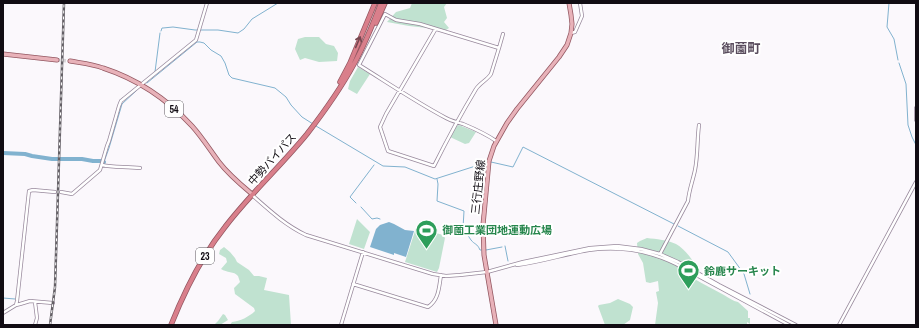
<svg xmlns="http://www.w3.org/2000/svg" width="919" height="328" viewBox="0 0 919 328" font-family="'Archivo Narrow','Noto Sans JP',sans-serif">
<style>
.green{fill:#c0e2d0}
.water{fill:#81b2cf}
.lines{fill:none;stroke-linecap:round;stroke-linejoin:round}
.stream{stroke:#81b2cf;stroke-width:1}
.river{stroke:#81b2cf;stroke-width:4}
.major-tunnel{stroke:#d8d5d9;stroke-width:3.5;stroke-dasharray:3.5 2;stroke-linecap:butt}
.minor-casing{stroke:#98899c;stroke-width:4}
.major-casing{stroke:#935761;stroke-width:5}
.highway-casing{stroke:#935761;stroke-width:5.5}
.minor{stroke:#fff;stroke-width:2.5}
.major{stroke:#e8b2b9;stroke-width:3.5}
.highway{stroke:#d97f8b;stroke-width:4}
.rail-casing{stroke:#635f65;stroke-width:2.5}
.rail{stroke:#fff;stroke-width:1;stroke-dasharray:3;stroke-linecap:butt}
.oneway{stroke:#75464f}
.labels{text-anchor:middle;stroke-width:4;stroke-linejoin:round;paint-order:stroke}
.shield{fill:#fff;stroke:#58555a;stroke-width:1}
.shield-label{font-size:10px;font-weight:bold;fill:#110c13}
.street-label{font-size:11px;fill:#110c13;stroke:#fff}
.leisure-label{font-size:11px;font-weight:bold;fill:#27864d;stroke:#fff;text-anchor:start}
.quarter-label{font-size:13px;font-weight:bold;fill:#594c5d;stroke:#fff}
</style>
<rect width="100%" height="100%" fill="#fbf8fc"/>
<!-- green -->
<path class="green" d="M412 3H447L444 7 447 18 444 22 449 28 446 30 409 26 387 22 396 12 410 8Z
M305 37H319L326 44 334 46 338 53 337 61 319 62 305 58 300 60 295 49 298 39Z
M358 67 370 74 357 94 348 89 350 81Z
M459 125 476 132 469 143 465 144 450 137 456 126Z
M357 219 370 232 364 249 349 244Z
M416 228H418L443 235 445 238 439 268 437 272 405 262Z
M647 238C656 239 668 240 676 244 683 248 690 256 694 263L679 270C694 279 709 287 724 295 729 298 733 301 738 302L748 311V318H750V324L747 322V325H655L658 303 656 292 659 291 658 281 650 283 646 282 643 263 638 254 637 243 640 241Z
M224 247 230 252 235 258 237 262 249 270 254 276H259L267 278 264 290 289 295 291 325H230L232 322C240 321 249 317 255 311L254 308 235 294 234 288 240 282 238 276C234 271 227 273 221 269L227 262 226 258 219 254 220 250Z
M618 299 630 304 633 307 630 320 623 325H605L598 306 599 305 610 303Z
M223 314 225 315 228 320 220 325H214L218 321Z"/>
<!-- water -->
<path class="water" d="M389 222 394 224 405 230 414 231 406 257 394 253V255L370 247 376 229 380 225Z"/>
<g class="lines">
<!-- stream -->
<path class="stream" d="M889 3 887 27 894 39 898 60
M161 31 162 28H163L173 27 195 30H218L238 33 244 29 252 19 278 3
M899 63 906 84 908 125 912 137 916 145
M155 72 160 33
M147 83 197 42H200L204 43 211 50 221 56 225 63 229 75 232 78 275 88 286 97 291 105 302 117 313 124
M120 100 127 95
M316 126 383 166 405 167 435 179 485 163 491 162 513 167 523 147 674 224
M104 162 109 148 122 104 137 90
M437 179 438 184 437 201 464 211 463 228C466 232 468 236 471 240 475 245 477 243 480 250H481
M356 203 350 197 374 165
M361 207 372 219 377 218 380 219
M678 226 728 252 744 274 750 294
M505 246 508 261
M486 250 502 247
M3 298 15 299"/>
<!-- river -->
<path class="river" d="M3 153 25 154 32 156 52 159H82L93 161H101L104 162"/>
<!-- major-tunnel -->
<path class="major-tunnel" d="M57 60 70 61"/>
<defs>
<path id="minor" d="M435 30 386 114 380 127 388 151 434 166C447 140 461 114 476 89 480 83 487 80 491 74L499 48 420 24 396 20 385 14 379 26 359 65C388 83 416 102 446 118 451 121 457 122 463 124 475 129 486 134 496 141
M571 33 575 32 582 16 580 3
M499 48 503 34
M916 108V120
M102 165C114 168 127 166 140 168
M61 192 72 194 100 170 107 146 109 141 119 106 121 101 196 40 207 3
M252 195C269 210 285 225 306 235L420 270 433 274 446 276 460 275 487 272 523 262 590 248 617 246 641 249 660 254 678 262 719 285 796 325
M660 254 688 201C689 190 693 180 695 170 698 155 697 140 699 125
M517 265C541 262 565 254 589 250 619 246 650 251 676 264L789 325
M353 284 428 307C439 300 439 287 441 275
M16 305 17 301 29 191 33 190 55 192
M3 313 16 305 20 304 30 301 53 303
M35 325 37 318 35 302
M341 325 363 252
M839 325 916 182"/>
<path id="major" d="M3 54 57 60
M70 61C81 63 92 64 103 68 137 79 168 100 192 126 202 137 210 150 219 162 229 175 240 184 252 194
M496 325 484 255 483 225 489 161 494 146 507 123 517 109 559 57 567 45 571 33 572 24 571 15 569 3"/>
<path id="highway" d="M376 23 385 3
M340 82 350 63 375 3
M171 325C185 290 201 257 225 227 250 194 281 166 307 134 324 112 341 88 354 64 365 44 373 24 381 3"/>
</defs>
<!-- minor casing -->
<use href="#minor" class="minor-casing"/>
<!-- major casing -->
<use href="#major" class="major-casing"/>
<!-- highway casing -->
<use href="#highway" class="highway-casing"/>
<!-- minor -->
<use href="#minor" class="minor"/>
<!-- major -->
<use href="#major" class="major"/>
<!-- highway -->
<use href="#highway" class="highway"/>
<defs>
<path id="rail" d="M50 325 55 287 64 3"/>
</defs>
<!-- rail casing -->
<use href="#rail" class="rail-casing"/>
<!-- rail -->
<use href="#rail" class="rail"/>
</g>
<!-- one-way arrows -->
<defs><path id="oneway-shaft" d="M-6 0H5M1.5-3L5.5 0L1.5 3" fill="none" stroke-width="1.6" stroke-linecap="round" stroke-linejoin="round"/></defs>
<use class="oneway" href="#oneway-shaft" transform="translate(358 42) rotate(-67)"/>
<!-- icons -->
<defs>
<symbol id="stadium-pin" viewBox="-11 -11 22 30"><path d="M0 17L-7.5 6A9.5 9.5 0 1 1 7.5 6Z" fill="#2e9e5b" stroke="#fff"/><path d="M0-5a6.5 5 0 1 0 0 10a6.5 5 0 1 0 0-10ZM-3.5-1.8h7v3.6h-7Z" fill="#fff"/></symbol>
</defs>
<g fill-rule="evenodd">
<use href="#stadium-pin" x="414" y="218" width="25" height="34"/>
<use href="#stadium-pin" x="676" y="258" width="25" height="34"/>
</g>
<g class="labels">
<!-- shield labels -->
<g class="shield">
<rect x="165" y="101" width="18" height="16" rx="3"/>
<rect x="196" y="248" width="18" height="16" rx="3"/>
</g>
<g class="shield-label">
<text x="174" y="113">54</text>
<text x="205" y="260">23</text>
</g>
<!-- street labels -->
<g class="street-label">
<text transform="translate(272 159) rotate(-48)" y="4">中勢バイパス</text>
<text transform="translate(478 187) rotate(-84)" y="4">三行庄野線</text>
</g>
<!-- leisure labels -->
<g class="leisure-label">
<text x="442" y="234">御薗工業団地運動広場</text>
<text x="704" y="275">鈴鹿サーキット</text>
</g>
<!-- quarter labels -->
<g class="quarter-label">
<text x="741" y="53">御薗町</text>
</g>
</g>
<!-- border -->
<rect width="919" height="328" fill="none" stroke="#110c13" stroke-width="8"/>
</svg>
